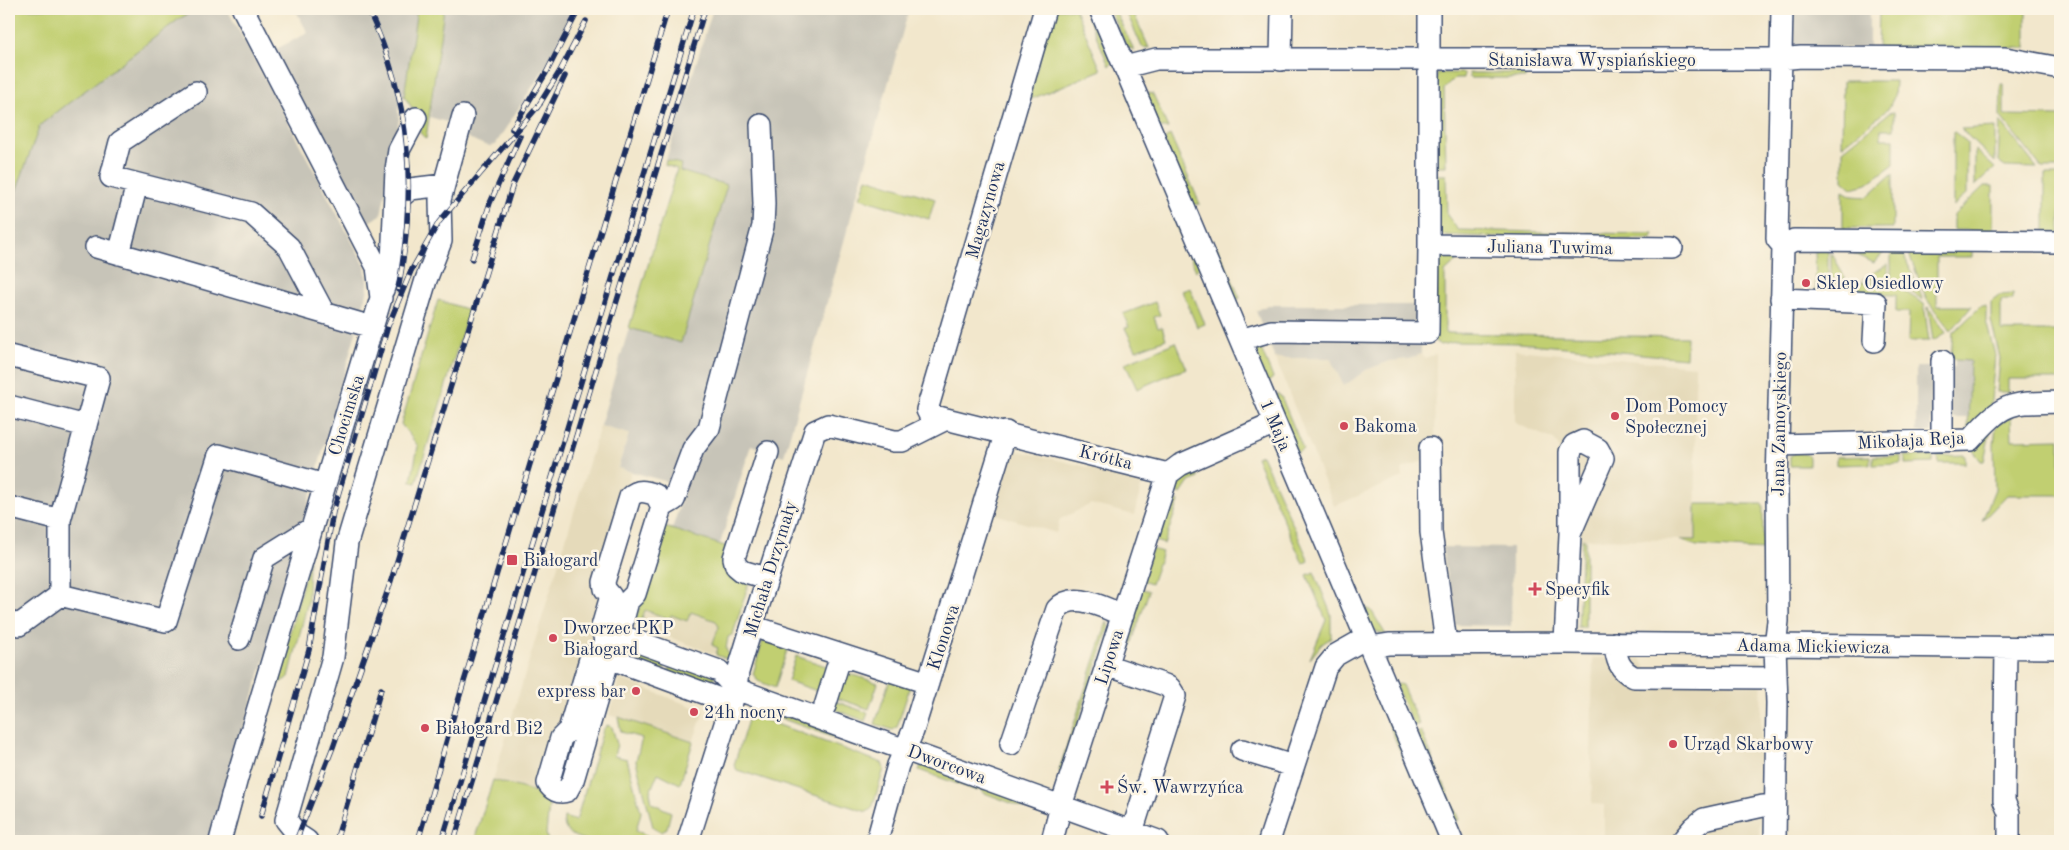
<svg xmlns="http://www.w3.org/2000/svg" width="2069" height="850" viewBox="0 0 2069 850" font-family="'Old Standard TT',serif">
<style>
.built{fill:#e5daba}
.industrial{fill:#c7c4b8}
.green{fill:#c1cf71;stroke:#6e7f68}
.lines{fill:none;stroke-linecap:round;stroke-linejoin:round}
.minor-casing{stroke:#3b4b6e;stroke-width:24}
.minor{stroke:#fff;stroke-width:21}
.rail-casing{stroke:#1b2f5e;stroke-width:5.5}
.rail{stroke:#fcf5e5;stroke-width:4;stroke-dasharray:11;stroke-linecap:butt}
.poi-dot{fill:#d1495b;stroke:#fcf5e5;stroke-width:2}
.labels{text-anchor:middle;stroke-width:5;stroke-linejoin:round;paint-order:stroke}
.street-label{font-size:18px;fill:#1b2f5e;stroke:#fcf5e5}
.poi-label{font-size:18px;fill:#1b2f5e;stroke:#fcf5e5;text-anchor:start}
</style>
<rect width="100%" height="100%" fill="#fcf5e5"/>
<filter id="ink" filterUnits="userSpaceOnUse"><feTurbulence type="fractalNoise" baseFrequency=".02" numOctaves="2"/><feDisplacementMap in="SourceGraphic" scale="10" xChannelSelector="R" yChannelSelector="G"/><feConvolveMatrix kernelMatrix="1 2 1 2 8 2 1 2 1" color-interpolation-filters="sRGB"/></filter>
<filter id="wash" filterUnits="userSpaceOnUse"><feTurbulence type="fractalNoise" baseFrequency=".0096" numOctaves="4" result="noise"/><feDisplacementMap in="SourceGraphic" scale="20" xChannelSelector="R" yChannelSelector="G"/><feGaussianBlur stdDeviation="1.12" result="paint"/><feColorMatrix in="noise" values="0 0 0 0 0 0 0 0 0 0 0 0 0 0 0 0 0 1.4 0 .05"/><feComposite in="paint" operator="in"/></filter>
<g filter="url(#wash)">
<rect width="100%" height="100%" fill="#f2e7cc"/>
<!-- built -->
<path class="built" d="M1515 350 1695 366 1696 540 1560 539V448L1554 440 1515 423Z
M1421 354 1425 358 1436 354 1435 456 1402 469 1403 477 1334 506 1275 358H1330L1344 385 1366 370 1390 361 1409 359Z
M600 426 629 434 618 467 631 472 596 588 604 596 543 794 493 780Z
M1014 450 1143 480 1134 515 1091 504 1060 519 1056 533 992 513 1010 454Z
M647 606 687 621 691 612 716 621 726 644 722 657 640 626Z
M1593 658H1640L1647 670H1740L1747 659H1762L1759 841H1604V805L1592 804 1591 757Z
M620 679 704 711 693 742 609 715Z"/>
<!-- industrial -->
<path class="industrial" d="M197 9H227L365 266 368 289 264 661 208 841H9V211L40 125 179 19Z
M295 9H417L404 96 398 109 399 119 381 215 365 224 274 50 308 33Z
M444 9H573L550 59 495 145 489 146 482 144 451 130 453 124 430 117Z
M713 9H909L784 456 751 445 720 544 672 529 686 487 618 468 629 434 600 426 629 328 681 342 727 186 679 171 681 164 666 160Z
M1789 9H1869V48L1787 47Z
M1268 305H1420L1421 354 1409 359 1390 361 1366 370 1344 386 1330 358H1275L1256 311Z
M1955 360H1970L1969 418H1931V432H1916V367H1955Z
M1442 547 1512 548 1511 626 1455 625Z"/>
<!-- green -->
<path class="green" d="M9 9H197L179 19 40 125 9 211Z
M417 9H444L426 139 420 133 422 113 412 108 404 96Z
M1052 9H1075L1101 70 1029 100Z
M1085 9H1091L1112 63 1109 66Z
M1109 9H1114L1134 50 1127 47Z
M1125 9H1132L1149 48 1142 47Z
M1879 9H2026V48H1878Z
M1437 73H1464V78H1455L1444 89 1446 166H1435Z
M1469 73H1526L1525 78H1470Z
M1843 81H1895L1894 97 1888 109 1842 146Z
M2001 84H2004V115L2060 116V168H2042L2000 116Z
M1149 93 1153 94 1168 128H1159L1145 95Z
M1894 112V129H1881V139H1894V164L1867 184 1852 188 1843 180V150L1889 113Z
M2000 121 2037 168 2005 167 1998 162Z
M1995 127V162L1961 129Z
M1953 131 1967 142V194L1953 206Z
M1170 135 1200 204 1192 205 1164 140Z
M1975 150 1995 168 1975 186Z
M666 160 681 164 680 171 727 185 681 343 629 328 677 169 665 165Z
M1893 173V228H1843V191L1852 196 1867 197Z
M1436 175H1446L1447 215 1458 230 1582 233 1580 240 1439 235Z
M2045 175H2060V233H2045Z
M867 178 935 199 929 219 860 198Z
M1984 186H1993V231L1954 230V215Z
M1174 219 1180 220 1200 266 1196 271Z
M1588 233 1654 234 1651 239 1590 240Z
M1213 246 1218 248 1240 298 1236 300 1231 298 1211 250Z
M1828 248V282H1890L1924 304 1929 341H1908L1909 312H1896V295L1816 293 1815 249Z
M1891 248H1901L1923 300 1891 279Z
M1845 249H1887L1874 263Z
M1907 249 1972 250V257H1937V306H1972L1951 331 1927 300Z
M1831 252 1846 279H1831Z
M1469 253 1470 259H1459L1445 272V333L1687 337 1686 358 1520 343 1455 342 1440 345 1434 340 1437 259 1440 254Z
M1888 264V279H1863Z
M1190 288 1205 324 1197 327 1182 291Z
M2013 294V300H2001V331H2060V379H2008V392H1997L2000 358 1991 320V302L2000 295Z
M438 300 469 310 416 483 411 481 418 446 401 424Z
M1155 302 1160 315 1154 317 1158 328 1162 327 1166 339 1136 350 1125 328 1129 327 1123 314Z
M1981 306H1986V321L1995 355 1990 412 1968 432 1970 361 1955 360 1951 356 1953 333Z
M1928 307 1946 333 1933 341Z
M1257 339 1273 378 1267 383 1251 344Z
M1176 342 1187 369 1171 374 1137 389 1125 363Z
M1277 394 1281 396 1303 449 1297 453 1273 396Z
M2011 416 2012 440 2060 439V495H2007L1982 521 1995 489 1994 445 1996 427Z
M1991 427 1984 461H1981L1971 448Z
M1795 453 1806 454 1809 457V466H1790V456Z
M1262 455 1309 561 1303 564 1256 457Z
M1965 455V463H1938L1937 456Z
M1870 456V464L1836 465V457Z
M1873 456H1901V464L1873 465Z
M1905 456H1933V463L1905 464Z
M1194 470 1199 478 1189 482 1181 494 1172 489 1178 477Z
M1169 500 1179 501 1164 544 1155 541Z
M1696 504H1763V550L1697 546 1680 540H1696Z
M665 527 731 548 750 579 733 634 728 637 726 649 729 655 727 659 716 655 718 648 712 645 719 627 716 621 691 612 687 621 671 615 669 619 645 610 640 626 637 625 635 621Z
M1582 539H1585V627H1578Z
M1152 549 1162 552 1151 584 1142 581Z
M309 560 308 601 289 677 276 685Z
M1314 572 1331 614V638L1322 644 1310 659 1326 620 1307 575Z
M1140 588 1149 591 1124 666 1118 662Z
M1365 608 1371 610 1386 635 1374 631 1363 609Z
M1107 622 1109 627 1061 774 1059 770Z
M764 636 789 644 775 688 758 681 753 674Z
M626 643 668 659 663 671 621 656Z
M796 656 832 668 823 693 788 681Z
M673 661 715 676 710 689 668 673Z
M841 671 878 683 869 709 833 697Z
M891 676 911 684 897 727 893 730 875 724Z
M1399 684 1402 685 1419 724 1414 726 1395 685Z
M1379 691 1413 775 1411 777 1377 696Z
M832 700 868 713 865 721 829 707Z
M772 709 878 747 872 751 843 741V738L839 737 838 739 772 715Z
M618 717 693 742 680 784 658 773 650 792 652 803 671 812 667 828 662 832 653 827 636 761 642 738 621 732Z
M757 717 882 763 884 769 872 808 867 812 737 770 734 765 748 720Z
M607 725 612 727 617 744 614 756 627 759 641 812 636 831 647 835V841C625 841 559 850 564 817L576 821 603 730Z
M1421 731 1438 771 1435 773 1431 771 1417 733Z
M922 763 1034 804 1032 811 982 792 983 790 979 789 977 791 919 770Z
M1442 779 1459 820 1452 821 1438 781Z
M493 780 550 796 546 834 548 841H474Z"/>
</g>
<g filter="url(#ink)">
<g class="lines">
<defs>
<path id="minor" d="M1045 9 927 410 929 414 946 419 1168 474
M1100 9 1452 841
M1429 9V245L1672 248
M1281 60 1282 9
M1125 67 1156 59H1780L1801 57 2005 58 2060 68
M196 92 120 142 111 177 251 213 289 247 324 313
M395 202 410 189 444 185 463 116
M1783 246 1794 240 2060 242
M96 247 372 327
M119 254 137 184
M383 290 392 263 396 170 399 150 416 118
M1781 299 1876 303 1874 341
M1240 340 1271 331 1428 333 1429 245
M9 356 99 378 60 520
M9 406 86 426
M1942 441V361
M1778 445 1970 440C2005 401 2009 403 2060 402
M1430 448 1431 532 1446 643
M1168 474 1180 465 1275 423
M9 507 60 520V595L166 621 219 455 325 485
M662 507 674 500 693 449 709 428 763 226 764 204 761 125
M766 578 742 571 736 566 734 558 768 452
M9 622 19 625 60 595
M752 626 928 683
M239 639 264 558 312 528
M605 641 602 627 611 596 605 589 604 582 630 497C638 489 645 491 656 495L662 507 635 594 628 601 619 635
M1565 643 1570 534 1603 458 1598 449 1583 441 1574 445 1570 452V534
M1615 643C1616 659 1619 670 1634 677L1775 678
M603 647 590 659 569 730 561 738 548 783C552 790 559 794 567 791L573 780 609 658
M1370 647 1389 644 1565 643 2060 648
M2006 648 2004 801 2009 813V841
M1106 665 1165 685 1170 688 1175 696 1132 832
M736 689 1158 841
M731 703 609 658 605 654V641L619 635 719 671 736 689
M825 706 841 655
M1011 744 1057 609C1074 590 1103 608 1123 615
M1242 750 1293 766
M220 841 237 778 381 298 377 267 243 9
M307 841 298 835 286 820 333 657 347 543 426 280 441 241 440 200 444 185
M688 841 736 689 738 672 752 626 815 431 828 425 894 441H902L946 419
M877 841 898 765 913 731 1006 432
M1052 841 1061 806 1168 474
M1269 841 1326 667 1336 655 1366 638
M1682 841 1693 828 1704 819 1763 806H1775
M1775 841 1777 703 1775 646 1778 621 1777 484 1783 246 1777 239 1782 9"/>
</defs>
<!-- minor casing -->
<use href="#minor" class="minor-casing"/>
<!-- minor -->
<use href="#minor" class="minor"/>
<defs>
<path id="rail" d="M368 9C412 102 417 189 398 290
M537 108 560 71 586 21
M512 129 546 73 579 9
M472 259 490 203 520 136
M261 816 309 650 333 512 388 326 411 271 439 222 540 104
M296 841 333 747 390 584 513 184 565 76
M336 841 381 689
M418 841 453 718 668 9
M442 841 694 9
M454 841 705 9"/>
</defs>
<!-- rail casing -->
<use href="#rail" class="rail-casing"/>
<!-- rail -->
<use href="#rail" class="rail"/>
</g>
</g>
<!-- markers -->
<g class="poi-dot">
<circle cx="1806" cy="283" r="5"/>
<circle cx="1615" cy="416" r="5"/>
<circle cx="1344" cy="426" r="5"/>
<rect x="506" y="554" width="12" height="12" rx="2.5"/>
<path d="M1532.5 581.5h5v5h5v5h-5v5h-5v-5h-5v-5h5z"/>
<circle cx="553" cy="638" r="5"/>
<circle cx="636" cy="691" r="5"/>
<circle cx="694" cy="712" r="5"/>
<circle cx="425" cy="728" r="5"/>
<circle cx="1673" cy="744" r="5"/>
<path d="M1104.5 779.5h5v5h5v5h-5v5h-5v-5h-5v-5h5z"/>
</g>
<g class="labels">
<!-- street labels -->
<g class="street-label">
<text x="1592" y="66">Stanisława Wyspiańskiego</text>
<text transform="translate(985 210) rotate(-74)" y="6">Magazynowa</text>
<text transform="translate(1550 247) rotate(1)" y="6">Juliana Tuwima</text>
<text transform="translate(346 415) rotate(-73)" y="6">Chocimska</text>
<text transform="translate(1779 424) rotate(-89)" y="6">Jana Zamoyskiego</text>
<text transform="translate(1276 425) rotate(67)" y="6">1 Maja</text>
<text transform="translate(1911 440) rotate(-3)" y="6">Mikołaja Reja</text>
<text transform="translate(1106 457) rotate(14)" y="6">Krótka</text>
<text transform="translate(770 569) rotate(-73)" y="6">Michała Drzymały</text>
<text transform="translate(943 637) rotate(-72)" y="6">Klonowa</text>
<text transform="translate(1813 646) rotate(1)" y="6">Adama Mickiewicza</text>
<text transform="translate(1109 657) rotate(-72)" y="6">Lipowa</text>
<text transform="translate(947 764) rotate(20)" y="6">Dworcowa</text>
</g>
<!-- poi labels -->
<g class="poi-label">
<text x="1816" y="289">Sklep Osiedlowy</text>
<text x="1625" y="412">Dom Pomocy<tspan x="1625" dy="21">Społecznej</tspan></text>
<text x="1354" y="432">Bakoma</text>
<text x="523" y="566">Białogard</text>
<text x="1545" y="595">Specyfik</text>
<text x="563" y="634">Dworzec PKP<tspan x="563" dy="21">Białogard</tspan></text>
<text x="626" y="697" text-anchor="end">express bar</text>
<text x="704" y="718">24h nocny</text>
<text x="435" y="734">Białogard Bi2</text>
<text x="1683" y="750">Urząd Skarbowy</text>
<text x="1117" y="793">Św. Wawrzyńca</text>
</g>
</g>
<!-- margin -->
<rect width="2069" height="850" fill="none" stroke="#fcf5e5" stroke-width="30"/>
</svg>
